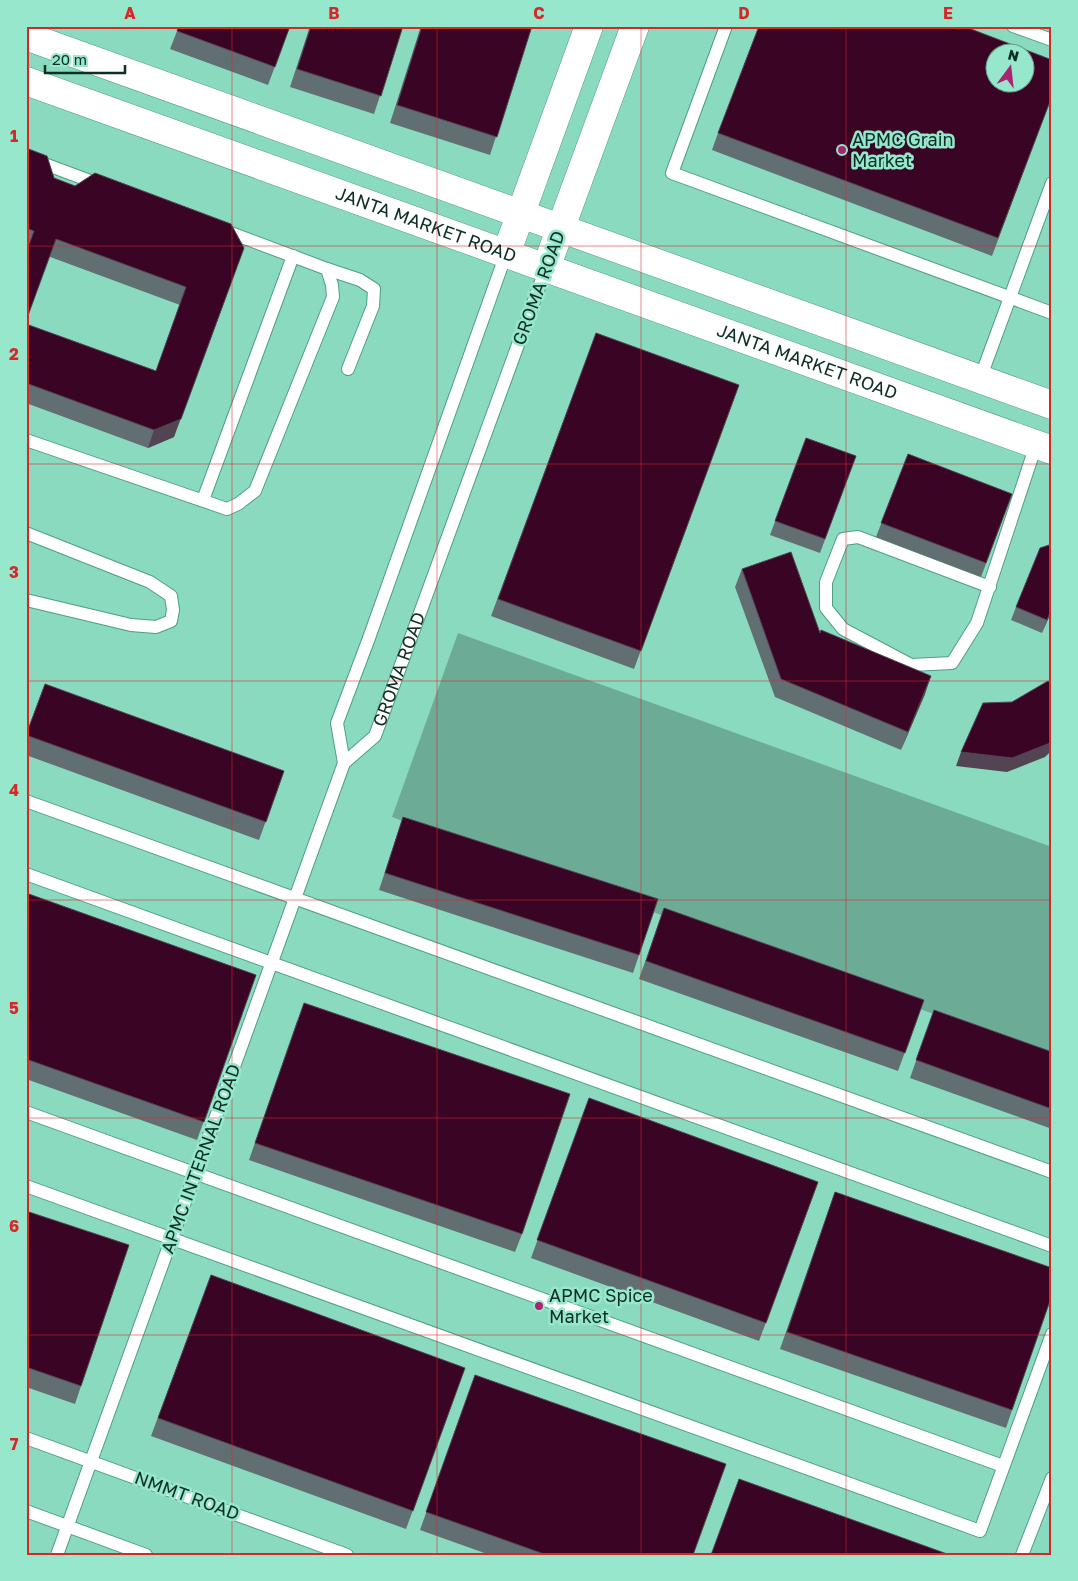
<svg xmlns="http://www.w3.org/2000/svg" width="1078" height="1581" viewBox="0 0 1078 1581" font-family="'Golos Text',sans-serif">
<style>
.green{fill:#6cac96}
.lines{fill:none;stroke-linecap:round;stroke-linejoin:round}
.service-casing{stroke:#4f9e85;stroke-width:14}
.secondary-casing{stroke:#4f9e85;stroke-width:29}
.service{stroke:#fff;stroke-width:12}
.secondary{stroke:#fff;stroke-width:28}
.wall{fill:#626f72}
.shaded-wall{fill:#524452}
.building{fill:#3a0424;stroke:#524452;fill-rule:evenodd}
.grid{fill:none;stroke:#d62828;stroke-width:1;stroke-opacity:0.55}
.poi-dot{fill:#a82570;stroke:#97e7cc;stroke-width:2}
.labels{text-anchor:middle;stroke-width:5;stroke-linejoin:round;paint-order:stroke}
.poi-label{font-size:18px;fill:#0d2f25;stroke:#97e7cc;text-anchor:start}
.street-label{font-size:18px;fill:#0d2f25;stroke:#97e7cc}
.neatline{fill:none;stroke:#d62828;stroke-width:2}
.grid-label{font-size:16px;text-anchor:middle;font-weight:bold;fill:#d62828}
</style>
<rect width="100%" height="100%" fill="#8adabf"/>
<!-- green -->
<path class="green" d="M458 633 1052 847V1057L392 817Z"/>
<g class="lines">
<defs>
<g id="service">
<path d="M726 26 672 173 1052 313"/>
<path d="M1013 26 1052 40"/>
<path d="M26 157 101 185"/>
<path d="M327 269 360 280 374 289 373 306 348 369"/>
<path d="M980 379 1052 183"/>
<path d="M26 440 227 509 238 504 255 491 333 297 332 285 327 269 223 230"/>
<path d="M203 500 293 256"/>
<path d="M26 533 150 582 171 596 173 610 171 621 156 627 131 625 26 600"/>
<path d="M990 587 858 537 843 539 826 582V608L843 629 911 665 952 663 977 623 1036 445"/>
<path id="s1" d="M344 763 375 736 546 268"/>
<path d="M344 763 337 723 369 638 506 254"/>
<path d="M26 801 1052 1172"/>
<path d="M26 874 1052 1246"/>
<path d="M26 1112 1003 1466"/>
<path d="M26 1186 980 1531 1052 1334"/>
<path d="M26 1438 347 1555"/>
<path d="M26 1511 146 1555"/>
<path d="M57 1555 344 763"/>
<path d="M1022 1555 1052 1478"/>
</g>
<g id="secondary">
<path d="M26 36 1052 405"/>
<path id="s2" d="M26 81 1052 450"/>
<path d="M506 254 589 26"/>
<path d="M546 268 635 26"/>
</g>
</defs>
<!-- service casing -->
<use href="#service" class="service-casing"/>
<!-- secondary casing -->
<use href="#secondary" class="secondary-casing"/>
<!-- service -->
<use href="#service" class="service"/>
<!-- secondary -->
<use href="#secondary" class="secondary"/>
</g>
<!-- wall -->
<path class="wall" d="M179 26H290L268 85 170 49Z
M310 26H403L374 114 290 87Z
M421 26H532L490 155 390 123Z
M1052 96 992 256 712 150 718 133Z
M26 148 54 178 75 186 231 224 174 437 148 448 26 403V324L156 371 180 305 26 248Z
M596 333 732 403 634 669 491 616Z
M806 438 856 456 820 553 770 535Z
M908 454 1012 494 981 577 876 537Z
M1052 544V610L1042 633 1011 620 1016 607Z
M742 569 820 633 925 694 901 750 775 697 735 587Z
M26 734 284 771 259 840 26 755Z
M403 817 639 955 633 973 379 890Z
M26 893 256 975 197 1140 26 1079Z
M664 908 924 1000 898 1071 639 979Z
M934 1010 1052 1052V1129L910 1078Z
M297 1021 522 1234 515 1252 249 1160Z
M589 1098 818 1182 759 1341 531 1258Z
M835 1192 1012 1410 1006 1428 780 1349Z
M26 1211 81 1386 75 1404 26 1387Z
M211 1275 465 1368 406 1529 151 1436Z
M475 1375 693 1555H490L420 1530Z"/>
<!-- shaded-wall -->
<path class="shaded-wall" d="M244 248 174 437 148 448 154 430Z
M1052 608V610L1042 633 1047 620Z
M931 676 925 694 901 750 908 732Z
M1052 741V750L1045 757 1007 772 956 766 961 752Z"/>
<!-- building -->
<path class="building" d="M179 26H290L275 67 177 31Z
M311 26H403L381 96 297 69Z
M422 26H532L497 137 397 105Z
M759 26H963L1052 60V96L998 238 718 133ZM996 52H1026V82H996Z
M26 148 47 156 54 178 75 186 95 173 231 224 244 248 181 419 154 430 26 383V324L156 371 186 287 56 239 26 321V253L34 231 26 228Z
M596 333 739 385 641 651 498 599Z
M806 438 856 456 825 539 775 521Z
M908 454 1012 494 986 563 881 523Z
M1052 544V608L1047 620 1016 607 1040 548Z
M791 552 820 633 821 630 931 676 908 732 781 679 742 569Z
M1048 681 1052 683V741L1050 743 1012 758 961 752 983 703 1012 702Z
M45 684 284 771 266 822 26 735Z
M403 817 658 899 639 955 385 873Z
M26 893 256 975 204 1122 26 1059Z
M664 908 924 1000 905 1053 646 961Z
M304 1003 570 1094 522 1234 255 1143Z
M934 1010 1052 1052V1109L916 1060Z
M589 1098 818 1182 766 1323 537 1240Z
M835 1192 1052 1268V1295L1012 1410 787 1332Z
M26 1211 129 1245 81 1386 26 1367Z
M211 1275 465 1368 413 1511 158 1418Z
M475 1375 726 1464 693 1555H547L426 1512Z
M739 1479 950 1555H711Z"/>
<!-- grid -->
<path class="grid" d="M232 26V1555M437 26V1555M641 26V1555M846 26V1555M26 246H1052M26 464H1052M26 681H1052M26 900H1052M26 1118H1052M26 1335H1052"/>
<!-- markers -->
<g class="poi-dot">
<circle cx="842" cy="150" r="5"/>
<circle cx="539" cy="1306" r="5"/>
</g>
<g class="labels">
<!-- poi labels -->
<g class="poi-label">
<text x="852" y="146">APMC Grain<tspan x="852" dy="21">Market</tspan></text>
<text x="549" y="1302">APMC Spice<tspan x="549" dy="21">Market</tspan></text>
</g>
<!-- street labels -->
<g class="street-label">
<text dy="6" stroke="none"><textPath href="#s2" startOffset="425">JANTA MARKET ROAD</textPath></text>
<text transform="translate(539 288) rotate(-70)" y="6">GROMA ROAD</text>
<text dy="6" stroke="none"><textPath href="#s2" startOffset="830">JANTA MARKET ROAD</textPath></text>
<text dy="6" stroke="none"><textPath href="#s1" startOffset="112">GROMA ROAD</textPath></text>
<text transform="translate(201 1159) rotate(-70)" y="6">APMC INTERNAL ROAD</text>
<text transform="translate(187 1496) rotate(20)" y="6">NMMT ROAD</text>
</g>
</g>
<!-- border -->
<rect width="1078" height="1581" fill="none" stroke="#97e7cc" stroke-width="55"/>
<!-- north arrow -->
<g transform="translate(1010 68) rotate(15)"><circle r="24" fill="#97e7cc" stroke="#609d89"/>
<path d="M0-4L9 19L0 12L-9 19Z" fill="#a82570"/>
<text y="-8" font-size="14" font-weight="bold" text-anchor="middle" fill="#0d2f25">N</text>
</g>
<!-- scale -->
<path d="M45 65v8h80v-8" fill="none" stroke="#0d2f25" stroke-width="2.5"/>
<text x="52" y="65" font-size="15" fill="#0d2f25" stroke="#97e7cc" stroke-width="4" paint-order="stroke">20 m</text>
<rect x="28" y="28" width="1022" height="1526" class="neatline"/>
<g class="grid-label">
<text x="130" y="19">A</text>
<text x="334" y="19">B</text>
<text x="539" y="19">C</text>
<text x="744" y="19">D</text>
<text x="948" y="19">E</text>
<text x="14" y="142">1</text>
<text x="14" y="360">2</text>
<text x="14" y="578">3</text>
<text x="14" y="796">4</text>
<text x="14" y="1014">5</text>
<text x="14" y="1232">6</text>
<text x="14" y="1450">7</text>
</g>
</svg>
